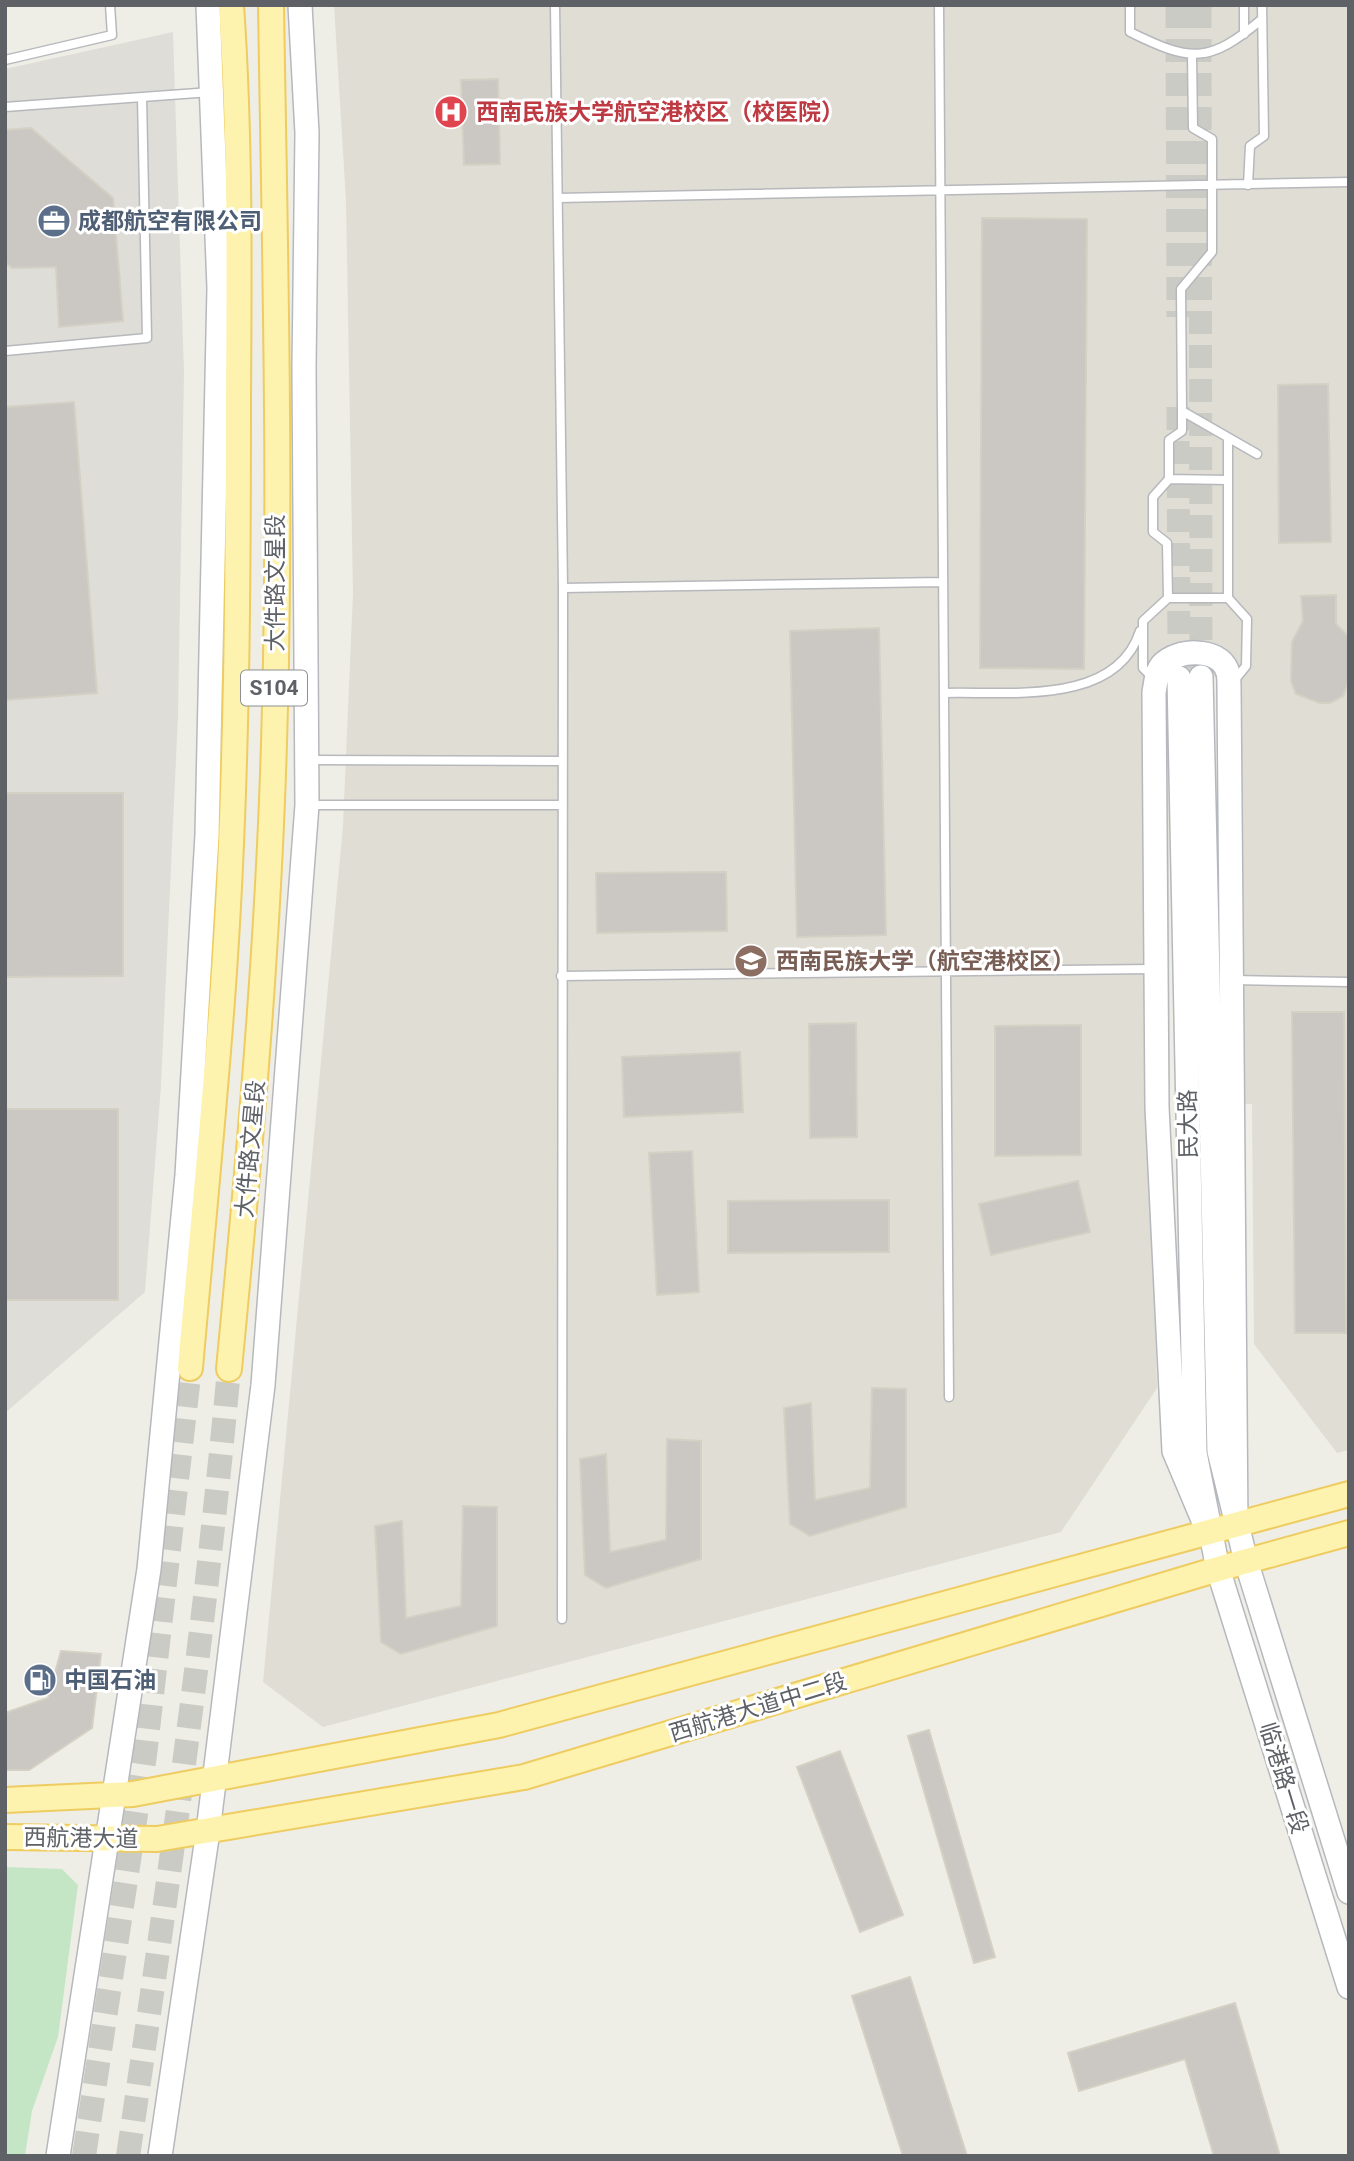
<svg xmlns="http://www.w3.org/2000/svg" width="1354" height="2161" viewBox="0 0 1354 2161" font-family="Roboto,'Noto Sans SC',sans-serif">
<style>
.industrial{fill:#deddd8}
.education{fill:#dfddd4}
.green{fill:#c4e6c5}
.building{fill:#cbc8c3;stroke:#d4d0c4;stroke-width:2}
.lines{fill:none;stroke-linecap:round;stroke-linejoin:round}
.secondary-tunnel{stroke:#cbcbc6;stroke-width:23;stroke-dasharray:23 11;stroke-linecap:butt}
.primary-tunnel{stroke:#cbcbc6;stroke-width:24;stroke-dasharray:24 12;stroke-linecap:butt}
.lane-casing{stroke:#b6b8bc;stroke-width:11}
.secondary-casing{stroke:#b5b8bd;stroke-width:26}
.primary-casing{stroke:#eecc61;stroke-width:28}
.lane{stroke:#fff;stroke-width:8}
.secondary{stroke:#fff;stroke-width:23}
.primary{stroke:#fdf3ae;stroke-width:24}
.labels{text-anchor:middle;stroke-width:6;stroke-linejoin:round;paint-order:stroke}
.shield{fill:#fff;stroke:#8e9094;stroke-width:2}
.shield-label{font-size:21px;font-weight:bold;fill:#5e6166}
.health-label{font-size:23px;font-weight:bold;fill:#be3a42;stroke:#fff;text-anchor:start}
.service-label{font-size:23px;font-weight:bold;fill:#4e5e75;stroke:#fff;text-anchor:start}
.street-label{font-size:23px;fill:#5e6166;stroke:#fff}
.education-label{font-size:23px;font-weight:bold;fill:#785e54;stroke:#fff;text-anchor:start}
</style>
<rect width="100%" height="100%" fill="#efeee6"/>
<!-- industrial -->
<path class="industrial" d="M173 32 184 372 178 715 161 1086 145 1292 5 1413V69Z"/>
<!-- education -->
<path class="education" d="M334 5H1349V1450L1337 1453 1254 1344 1252 1104 1213 1105 1219 677 1168 678 1170 1106 1149 1108 1157 1388 1061 1532 323 1727 263 1682 343 826 353 593 346 201Z"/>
<!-- green -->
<path class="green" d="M5 1867 62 1869 78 1885 58 2037 32 2111 25 2156H5Z"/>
<!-- building -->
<path class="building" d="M498 79 500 164 464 165 461 80Z
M31 128 113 198 123 321 59 327 56 267 12 268 5 262V130Z
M982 218 1087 219 1084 669 980 668Z
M1328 384 1331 542 1279 543 1278 385Z
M74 402 97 693 5 700V407Z
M1336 595V624L1349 637V679L1343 696 1330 703H1320L1296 694 1291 681 1292 642 1303 621 1301 596Z
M879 628 886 935 797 937 790 631Z
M5 793H123V976L5 977Z
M726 872 727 931 597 933 596 873Z
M1292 1012H1344L1346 1333H1295Z
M856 1023 857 1137 810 1138 809 1024Z
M1081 1025V1155L995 1156V1026Z
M740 1052 743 1112 624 1117 622 1057Z
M5 1109H118V1300H5Z
M692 1151 699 1292 657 1295 649 1153Z
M1078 1181 1090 1232 991 1255 979 1204Z
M889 1200V1252L728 1253V1201Z
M872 1388 906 1389V1507L810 1536 790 1524 784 1408 811 1403 815 1500 870 1488Z
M667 1439 701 1441V1559L606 1588 585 1575 580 1459 606 1454 610 1552 666 1540Z
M463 1506 497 1507V1626L401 1654 381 1642 375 1526 402 1521 406 1618 461 1606Z
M61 1651 101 1654 92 1728 29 1770H5V1713L48 1698Z
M929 1730 995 1957 974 1963 908 1736Z
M840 1751 903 1915 860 1932 797 1767Z
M910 1977 967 2156H903L852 1996Z
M1235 2003 1280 2156H1214L1185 2059 1079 2091 1068 2053Z"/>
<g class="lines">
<!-- secondary-tunnel -->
<path class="secondary-tunnel" d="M1177 5 1178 317
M1200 5 1201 674
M1178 407 1179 674"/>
<!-- primary-tunnel -->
<path class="primary-tunnel" d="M84 2156 145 1755 190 1368
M128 2156C167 1894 205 1632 229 1369"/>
<defs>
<path id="lane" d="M555 5 563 588 562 1619
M939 5 949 1397
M1130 5V32C1191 62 1209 64 1262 19
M1244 5V34
M1192 55 1193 128 1212 139V252L1181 289 1182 411 1257 454
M5 60 112 35 110 5
M5 107 211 92
M1248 185 1250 146 1264 136 1262 5
M558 198 1349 182
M5 351 147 338 142 97
M1169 479 1228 480
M563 588 943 582
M1168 598 1167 543 1153 532V497L1169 479V440L1182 431V411
M1228 598V438
M1152 677 1143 668V621L1168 598H1228L1247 619 1246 666 1233 682
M944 693C1007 691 1116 707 1140 631
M310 760 562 761
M310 805H562
M561 976 1153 969
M1233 980 1349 982"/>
<path id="secondary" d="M1201 677 1219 1451 1246 1561 1349 1892
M1179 678 1195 1453 1218 1569 1349 1987
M1209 1534 1174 1451 1157 1107 1154 692C1156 683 1156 672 1162 665 1176 649 1218 647 1227 670 1229 674 1229 682 1229 687L1236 1526
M58 2156 149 1569 187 1175 207 835 219 288 208 5
M160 2156 208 1831 263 1385 307 805 304 367 307 133 300 5"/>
<path id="primary" d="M190 1368C201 1241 214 1113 223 986 237 789 238 593 238 396 239 266 240 135 231 5
M229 1369C248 1171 266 973 273 774 282 518 275 261 271 5
M5 1800 133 1794 499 1725 1349 1494
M5 1837 157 1839 524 1777 1218 1569 1349 1533"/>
</defs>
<!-- lane casing -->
<use href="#lane" class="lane-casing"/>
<!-- secondary casing -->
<use href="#secondary" class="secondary-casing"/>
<!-- primary casing -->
<use href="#primary" class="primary-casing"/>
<!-- lane -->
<use href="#lane" class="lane"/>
<!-- secondary -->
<use href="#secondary" class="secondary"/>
<!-- primary -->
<use href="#primary" class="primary"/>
</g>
<!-- icons -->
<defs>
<symbol id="hospital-disc" viewBox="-11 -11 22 22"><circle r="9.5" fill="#e0444e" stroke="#fff"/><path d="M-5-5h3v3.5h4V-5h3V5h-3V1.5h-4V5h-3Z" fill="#fff"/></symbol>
<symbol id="office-disc" viewBox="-11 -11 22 22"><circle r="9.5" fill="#5c6f8a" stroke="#fff"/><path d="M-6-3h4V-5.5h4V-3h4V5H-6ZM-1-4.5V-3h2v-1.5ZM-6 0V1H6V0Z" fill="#fff"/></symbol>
<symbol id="university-disc" viewBox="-11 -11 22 22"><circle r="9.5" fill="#8d6e63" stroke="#fff"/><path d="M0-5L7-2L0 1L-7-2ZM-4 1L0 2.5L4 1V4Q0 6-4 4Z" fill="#fff"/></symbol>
<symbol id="fuel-disc" viewBox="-11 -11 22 22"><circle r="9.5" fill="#5c6f8a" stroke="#fff"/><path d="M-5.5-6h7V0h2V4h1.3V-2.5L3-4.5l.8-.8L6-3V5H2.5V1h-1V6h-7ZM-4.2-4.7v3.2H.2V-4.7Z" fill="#fff"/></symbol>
</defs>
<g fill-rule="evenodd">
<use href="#hospital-disc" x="432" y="93" width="38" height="38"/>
<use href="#office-disc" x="35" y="202" width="38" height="38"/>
<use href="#university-disc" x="732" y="942" width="38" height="38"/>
<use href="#fuel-disc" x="21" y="1661" width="38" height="38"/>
</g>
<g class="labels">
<!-- shield labels -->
<rect class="shield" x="241" y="670.5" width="66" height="35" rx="5"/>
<g class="shield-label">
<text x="274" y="695">S104</text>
</g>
<!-- health labels -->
<g class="health-label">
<text x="476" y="120">西南民族大学航空港校区（校医院）</text>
</g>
<!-- service labels -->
<g class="service-label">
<text x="78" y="229">成都航空有限公司</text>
<text x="64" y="1688">中国石油</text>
</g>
<!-- street labels -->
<g class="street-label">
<text transform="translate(275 583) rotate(-90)" y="8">大件路文星段</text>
<text transform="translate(1188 1124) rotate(-91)" y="8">民大路</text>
<text transform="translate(250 1149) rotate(-85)" y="8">大件路文星段</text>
<text transform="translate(758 1707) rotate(-17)" y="8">西航港大道中二段</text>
<text transform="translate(1284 1778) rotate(73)" y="8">临港路一段</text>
<text transform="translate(81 1838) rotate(1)" y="8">西航港大道</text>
</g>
<!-- education labels -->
<g class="education-label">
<text x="776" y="969">西南民族大学（航空港校区）</text>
</g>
</g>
<!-- border -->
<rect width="1354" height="2161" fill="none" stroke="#5e6166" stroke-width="14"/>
</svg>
